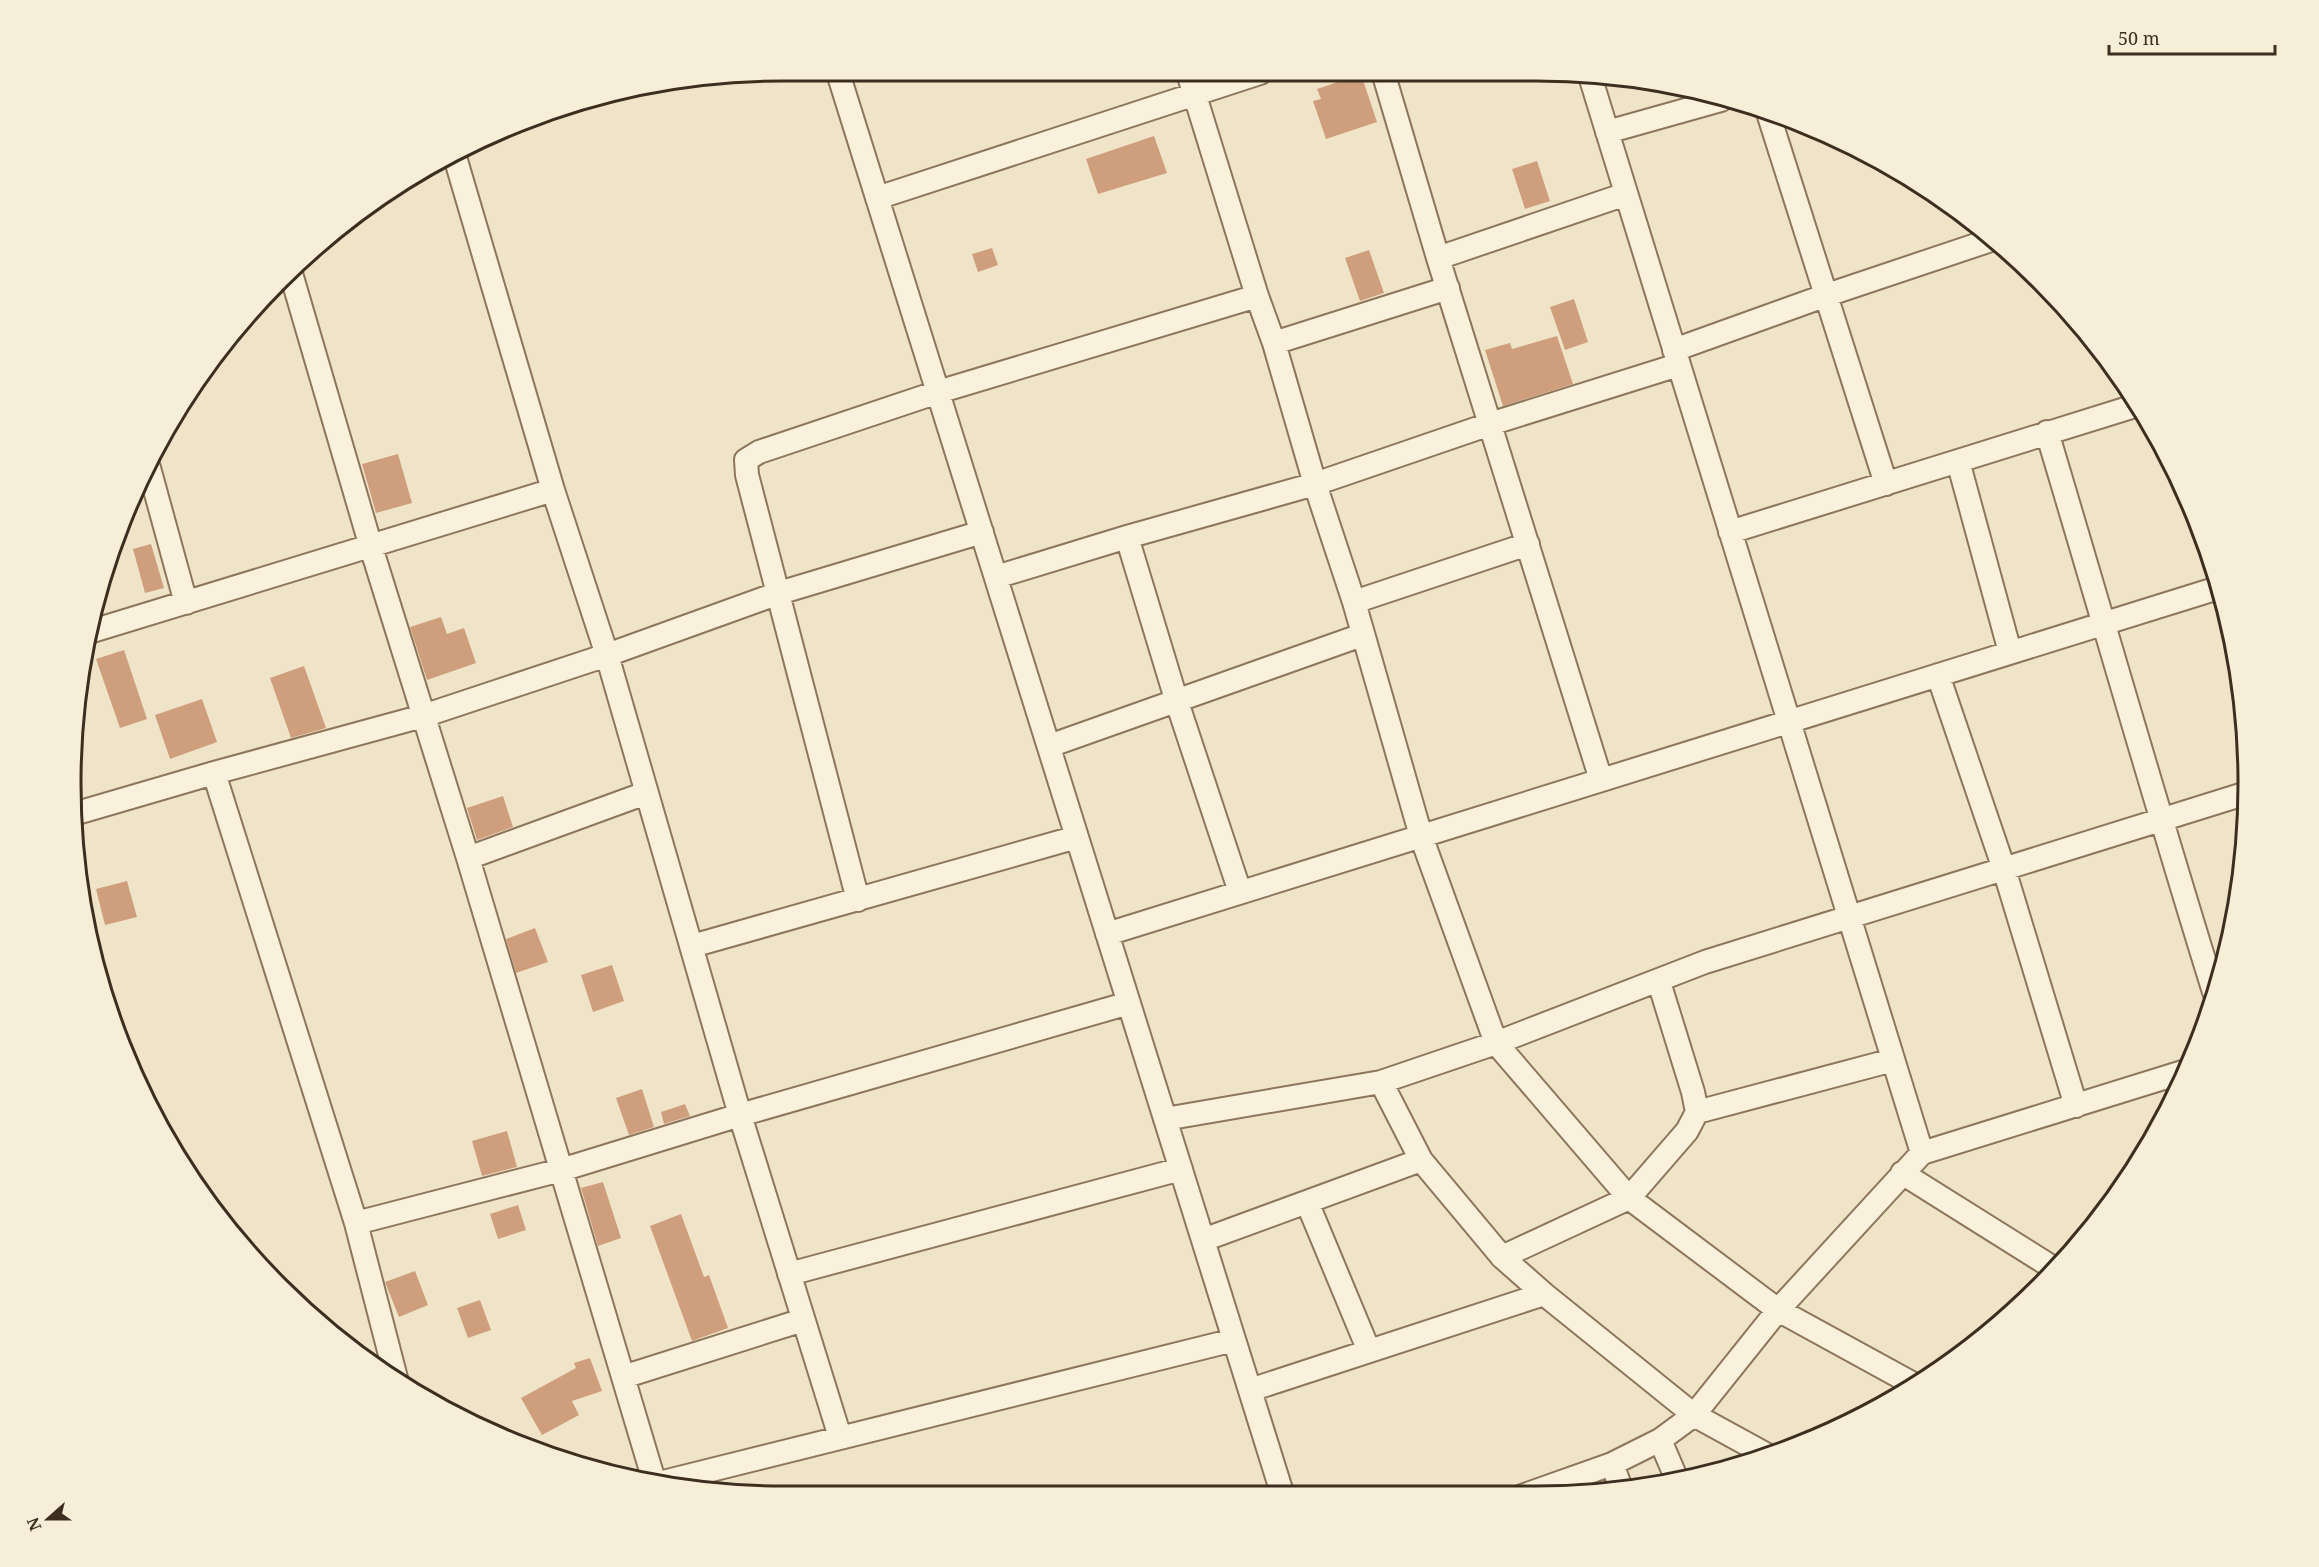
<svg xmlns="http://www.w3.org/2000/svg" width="2319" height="1567" viewBox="0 0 2319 1567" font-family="'Noto Serif',serif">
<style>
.building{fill:#cf9f7d}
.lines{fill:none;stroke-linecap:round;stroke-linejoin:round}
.minor-casing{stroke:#8d765c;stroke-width:26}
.minor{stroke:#faf1dc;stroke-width:22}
.rim{fill:none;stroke:#3d2e20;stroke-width:3}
</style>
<rect width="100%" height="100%" fill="#f0e4c8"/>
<!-- building -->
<path class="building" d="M1361 74 1377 122 1326 139 1313 101 1321 99 1317 89Z
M1154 136 1167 173 1098 194 1086 159Z
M1537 161 1550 201 1525 209 1512 169Z
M992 248 998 265 978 272 972 254Z
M1369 250 1384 293 1360 301 1345 258Z
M1574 299 1588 342 1565 350 1550 307Z
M1557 336 1573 384 1503 406 1485 350 1510 343 1512 349Z
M398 454 412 503 376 513 362 464Z
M151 544 164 588 145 593 133 549Z
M441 617 447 634 464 628 476 663 427 680 410 627Z
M124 650 147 719 120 728 96 659Z
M304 666 326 728 291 738 270 678Z
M202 699 217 742 170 759 155 715Z
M503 796 513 827 477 840 467 808Z
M127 881 137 917 105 925 96 889Z
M535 928 548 962 516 973 506 939Z
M612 965 624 1001 593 1012 581 975Z
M642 1089 654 1127 629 1135 616 1098Z
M685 1104 690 1116 664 1124 661 1112Z
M507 1131 517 1167 482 1176 472 1141Z
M603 1182 621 1238 598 1246 581 1188Z
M518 1205 526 1230 498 1239 490 1214Z
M681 1214 704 1277 709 1275 728 1328 692 1341 650 1226Z
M415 1271 428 1305 399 1317 385 1282Z
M480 1300 491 1330 468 1338 457 1308Z
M590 1358 602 1391 572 1401 579 1415 542 1435 521 1398 576 1368 574 1363Z"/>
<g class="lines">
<defs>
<path id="minor" d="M1383 72 1438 258 1601 780
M1188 73 1257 296 1274 343 1315 484 1354 602 1421 836 1496 1043 1629 1198 1778 1310 1915 1385
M839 76 1283 1496
M1590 76 1922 1153
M1769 116 1886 484
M1607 132 1721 100
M455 157 553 490 607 655 740 1115 840 1437
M877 198 1260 73
M1438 258 1626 194
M290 270 371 547 468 858 655 1484
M1274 343 1448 288
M1674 350 1827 295 1994 239
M2047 432C2103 619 2156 806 2214 992
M1958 461 2010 652
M149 468 186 603
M1730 532 2138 405
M1127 537 1176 699 1240 892
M996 577 1127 537 1315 484 1490 424 1678 365
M1354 602 1528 544
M89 632 553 490
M1938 675 2004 869 2076 1106
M1049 746 1362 635
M214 773 356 1223 396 1378
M77 813 214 773 423 716 607 655 779 593 982 532
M468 858 646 793
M858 900 747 475 746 460 759 452 938 392 1257 296
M1107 934 2218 588
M692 946 1077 837
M1381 1082 1496 1043 1705 962 2247 793
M1697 1112 1893 1060
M1165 1119 1381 1082 1421 1160 1502 1257 1544 1294 1694 1415 1767 1455
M1902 1173 2055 1269
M1307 1202 1369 1351
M356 1223 561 1170 740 1115 1129 1003
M1203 1240 1421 1160
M1502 1257 1629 1198 1687 1131 1697 1112 1693 1092 1659 982
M789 1274 1181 1169
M623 1377 803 1320
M1250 1390 1544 1294
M1660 1440 1678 1482
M1612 1464 1621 1488
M655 1484 1234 1340
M1522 1496 1612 1464 1660 1440 1694 1415 1778 1310 1922 1153 2186 1071"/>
</defs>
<!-- minor casing -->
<use href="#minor" class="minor-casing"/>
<!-- minor -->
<use href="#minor" class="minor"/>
</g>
<!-- crop -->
<path d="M0 0H2319V1567H0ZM783 81H1536A702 702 0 0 1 2238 783V784A702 702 0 0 1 1536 1486H783A702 702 0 0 1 81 784V783A702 702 0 0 1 783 81Z" fill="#f7eed8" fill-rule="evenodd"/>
<path class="rim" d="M783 81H1536A702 702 0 0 1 2238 783V784A702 702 0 0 1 1536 1486H783A702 702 0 0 1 81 784V783A702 702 0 0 1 783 81Z"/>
<!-- north arrow -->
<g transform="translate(48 1519) rotate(249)" stroke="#f7eed8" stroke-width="4.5" paint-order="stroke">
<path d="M0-4.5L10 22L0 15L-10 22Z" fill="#3d2e20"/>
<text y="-9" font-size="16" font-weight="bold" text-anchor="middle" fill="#3d2e20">N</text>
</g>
<!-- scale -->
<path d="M2109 45v9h166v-9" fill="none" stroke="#3d2e20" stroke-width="3"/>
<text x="2118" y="45" font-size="18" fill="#3d2e20" stroke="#f7eed8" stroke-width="4.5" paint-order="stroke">50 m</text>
</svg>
